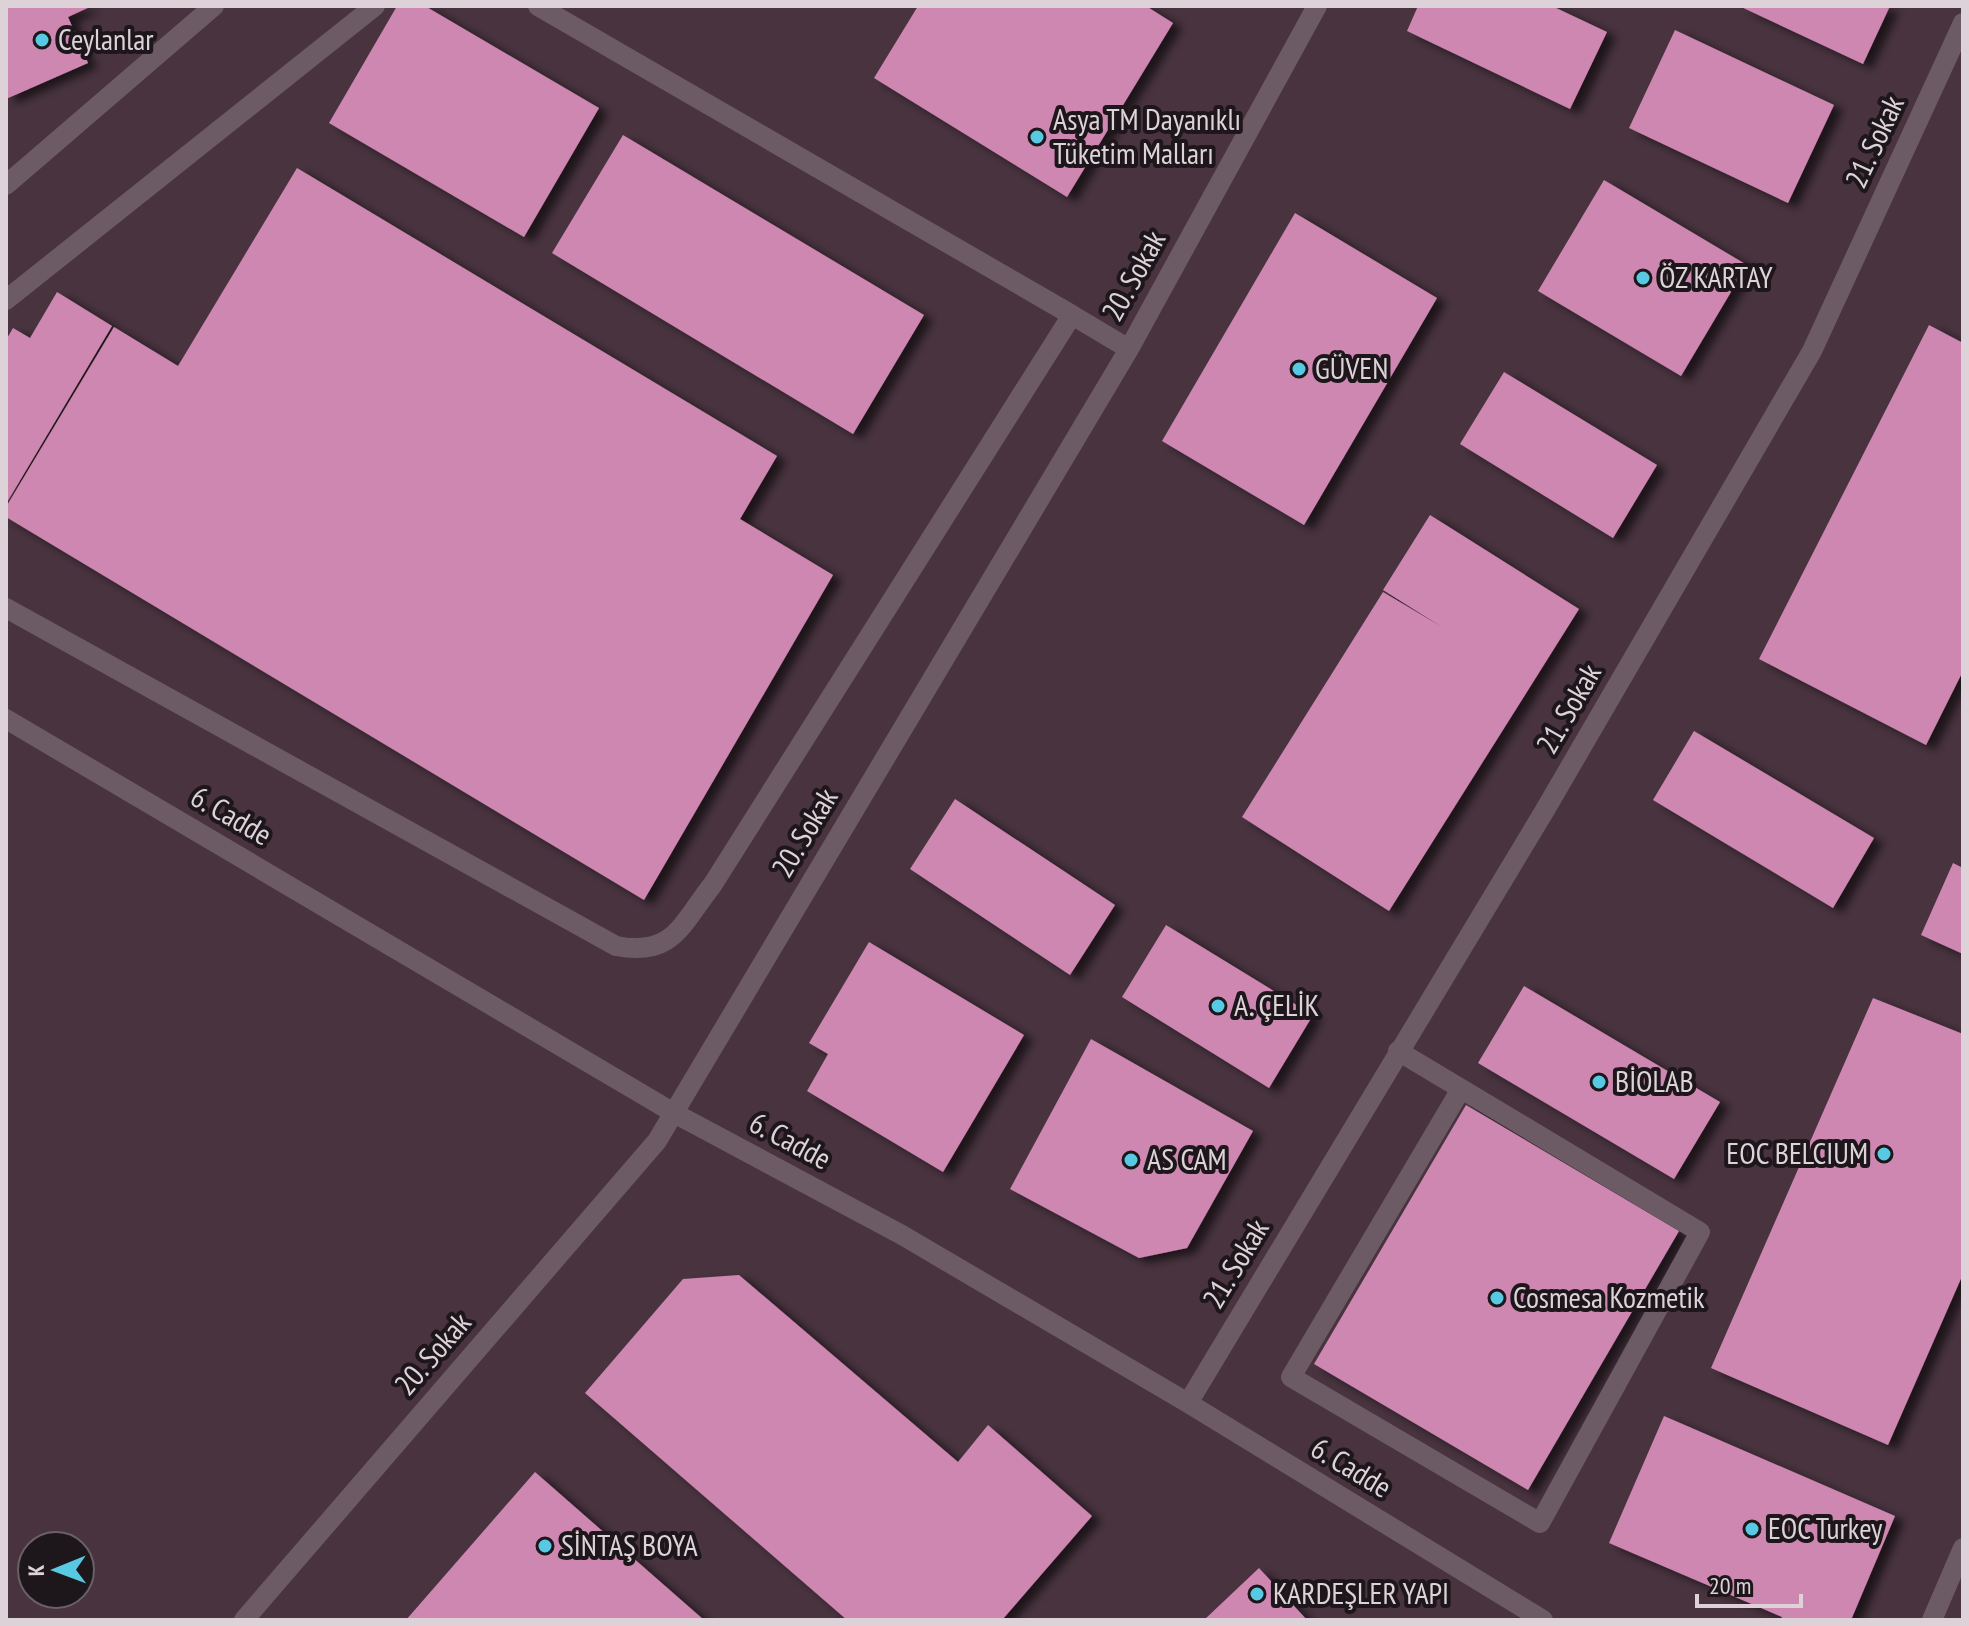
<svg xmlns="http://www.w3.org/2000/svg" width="1969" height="1626" viewBox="0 0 1969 1626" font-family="'PT Sans Narrow',sans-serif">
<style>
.built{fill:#48333f;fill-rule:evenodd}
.building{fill:#ce87b1;filter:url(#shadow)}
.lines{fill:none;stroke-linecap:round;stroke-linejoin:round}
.minor{stroke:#6c5b65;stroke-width:20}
.poi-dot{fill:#58c9e3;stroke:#1d161a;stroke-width:3}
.labels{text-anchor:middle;stroke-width:8;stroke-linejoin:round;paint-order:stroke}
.poi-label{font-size:30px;fill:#dcd2d8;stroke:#1d161a;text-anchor:start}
.street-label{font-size:30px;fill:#dcd2d8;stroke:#1d161a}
</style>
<defs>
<filter id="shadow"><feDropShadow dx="9" dy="5" stdDeviation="4" flood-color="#0009"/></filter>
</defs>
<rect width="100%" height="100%" fill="#3a2b34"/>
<!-- built -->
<path class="built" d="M6 6H1963V1620H6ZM32 1546H80V1594H32Z"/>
<!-- building -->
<path class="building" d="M6 6H92L68 17 88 63 6 99Z
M397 6H425L599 108 524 237 329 123Z
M918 6H1146L1173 23 1067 197 874 78Z
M1418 6H1552L1607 32 1570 109 1407 31Z
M1739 6H1890L1863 64Z
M1675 30 1834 105 1788 203 1629 128Z
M623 135 924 315 853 434 552 253Z
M297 168 777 456 740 519 833 575 644 900 6 517V507L114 327 178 366Z
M1604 180 1747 265 1681 376 1538 291Z
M1295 213 1437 298 1304 525 1162 441Z
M57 292 112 326 6 504V340L13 328 30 338Z
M1929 325 1963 343V671L1926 745 1759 659Z
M1504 372 1657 465 1613 538 1460 444Z
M1430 515 1579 609 1389 911 1242 817 1383 592 1442 627 1383 590Z
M1694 731 1874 838 1833 908 1653 800Z
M955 799 1115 905 1070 975 910 869Z
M1953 863 1963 868V954L1921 935Z
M1166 925 1313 1015 1269 1088 1122 997Z
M869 942 1024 1035 943 1172 807 1091 828 1054 809 1043Z
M1524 986 1720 1102 1674 1179 1478 1063Z
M1873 998 1963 1034V1274L1888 1445 1711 1368Z
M1091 1039 1253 1131 1187 1248 1139 1258 1010 1189Z
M1466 1105 1679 1231 1528 1490 1314 1364Z
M739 1275 958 1462 988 1425 1092 1516 1002 1620H847L585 1393 683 1279Z
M1664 1416 1895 1516 1851 1620H1781L1782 1617 1609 1543Z
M535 1472 704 1620H406Z
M1259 1568 1307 1620H1204Z"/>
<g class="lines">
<!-- minor -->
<path class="minor" d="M6 185 214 6
M6 300 375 6
M1072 315 1129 349
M6 608 616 946C673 957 681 925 713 884L1072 315 538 6
M6 719 674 1113 902 1235 1188 1403 1543 1620
M1398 1051 1700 1232 1540 1523 1291 1377 1461 1089
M1188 1403 1545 810 1812 351 1963 23
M244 1620 657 1141 1129 349 1317 6
M1932 1620 1963 1548"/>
</g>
<!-- markers -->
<g class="poi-dot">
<circle cx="42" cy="40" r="8"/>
<circle cx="1037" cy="137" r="8"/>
<circle cx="1643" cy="278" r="8"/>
<circle cx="1299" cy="369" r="8"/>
<circle cx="1218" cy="1006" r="8"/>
<circle cx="1599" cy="1082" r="8"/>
<circle cx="1884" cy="1154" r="8"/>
<circle cx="1131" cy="1160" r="8"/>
<circle cx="1497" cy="1298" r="8"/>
<circle cx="1752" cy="1529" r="8"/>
<circle cx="545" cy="1546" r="8"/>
<circle cx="1257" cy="1594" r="8"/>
</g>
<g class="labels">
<!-- poi labels -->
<g class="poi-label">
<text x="58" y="50">Ceylanlar</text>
<text x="1053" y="130">Asya TM Dayanıklı<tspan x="1053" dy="34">Tüketim Malları</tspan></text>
<text x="1659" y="288">ÖZ KARTAY</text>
<text x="1315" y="379">GÜVEN</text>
<text x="1234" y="1016">A. ÇELİK</text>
<text x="1615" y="1092">BİOLAB</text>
<text x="1868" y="1164" text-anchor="end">EOC BELCIUM</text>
<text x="1147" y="1170">AS CAM</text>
<text x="1513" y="1308">Cosmesa Kozmetik</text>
<text x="1768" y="1539">EOC Turkey</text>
<text x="561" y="1556">SİNTAŞ BOYA</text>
<text x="1273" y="1604">KARDEŞLER YAPI</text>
</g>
<!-- street labels -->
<g class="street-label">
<text transform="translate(1875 142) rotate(-65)" y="10">21. Sokak</text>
<text transform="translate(1134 276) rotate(-61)" y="10">20. Sokak</text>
<text transform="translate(1569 709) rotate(-60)" y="10">21. Sokak</text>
<text transform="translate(231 816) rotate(30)" y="10">6. Cadde</text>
<text transform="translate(805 833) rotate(-59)" y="10">20. Sokak</text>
<text transform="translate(790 1141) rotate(28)" y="10">6. Cadde</text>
<text transform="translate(1236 1264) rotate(-59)" y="10">21. Sokak</text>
<text transform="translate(433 1354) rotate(-49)" y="10">20. Sokak</text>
<text transform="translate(1351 1468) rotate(31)" y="10">6. Cadde</text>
</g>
</g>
<!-- border -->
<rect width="1969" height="1626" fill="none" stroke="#dcd2d8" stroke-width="16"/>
<!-- north arrow -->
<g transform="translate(56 1570) rotate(269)"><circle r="38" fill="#1d161a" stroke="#696166" stroke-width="2"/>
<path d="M0-6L14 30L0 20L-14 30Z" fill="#58c9e3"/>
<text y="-12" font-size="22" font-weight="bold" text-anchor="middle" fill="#dcd2d8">K</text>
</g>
<!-- scale -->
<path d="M1697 1594v12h104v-12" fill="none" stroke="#dcd2d8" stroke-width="4"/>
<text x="1709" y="1594" font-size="24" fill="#dcd2d8" stroke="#1d161a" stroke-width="6" paint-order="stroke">20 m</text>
</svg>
